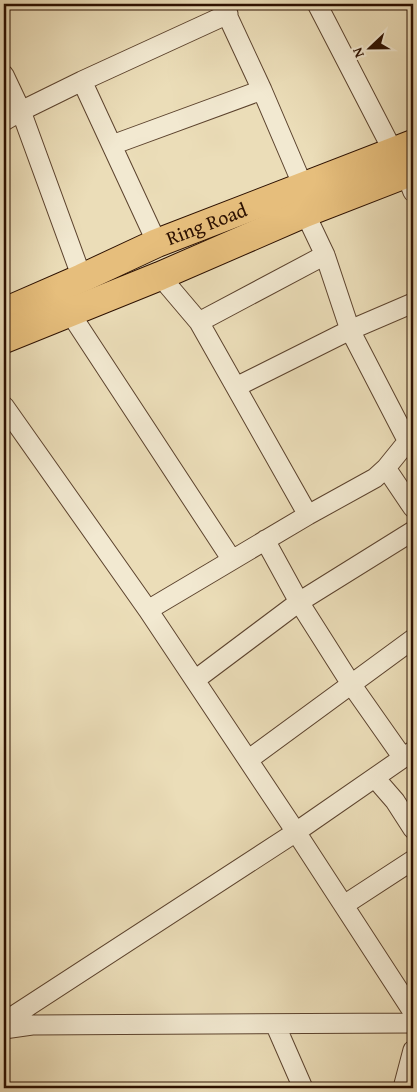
<svg xmlns="http://www.w3.org/2000/svg" width="417" height="1092" viewBox="0 0 417 1092" font-family="'Gentium Book Plus',serif">
<style>
.lines{fill:none;stroke-linecap:round;stroke-linejoin:round}
.minor-casing{stroke:#5c432e;stroke-width:21}
.primary-casing{stroke:#2c1000;stroke-width:30}
.minor{stroke:#f2e9d1;stroke-width:19}
.primary{stroke:#e6be7c;stroke-width:28}
.labels{text-anchor:middle;stroke-width:4;stroke-linejoin:round;paint-order:stroke}
.street-label{font-size:20px;fill:#2c1000;stroke:#f2e9d1}
</style>
<rect width="100%" height="100%" fill="#ebddb8"/>
<filter id="stains"><feTurbulence type="fractalNoise" baseFrequency=".004" numOctaves="4"/><feColorMatrix values="0 0 0 0 .2 0 0 0 0 .09 0 0 0 0 .02 0 0 0 .5 -.17"/></filter>
<radialGradient id="worn" r=".72"><stop offset=".6" stop-color="#630" stop-opacity="0"/><stop offset="1" stop-color="#630" stop-opacity=".3"/></radialGradient>
<g class="lines">
<defs>
<path id="minor" d="M222 4 262 90 303 186
M317 4 393 151
M4 75 21 111 82 278
M82 81 157 243
M4 121 21 111 82 81 228 14
M112 145 262 90
M406 174 413 192
M305 213 325 255 350 330 409 444
M160 276 199 322 308 515
M70 313 232 560
M199 322 325 255
M236 387 350 330 413 303
M4 406 148 610 296 832 413 1012
M386 468 413 508
M265 540 299 602 351 684 403 758
M148 610 308 515 375 478 386 468 403 447 413 441
M195 680 299 602 413 531
M248 760 413 639
M375 778 395 801 413 829
M344 905 413 860
M4 1022 296 832 413 751
M275 1024 303 1088
M4 1029 32 1025 413 1023
M403 1088 413 1050"/>
<g id="primary">
<path id="s1" d="M4 312 82 278 157 243 413 144"/>
<path d="M4 339 160 276 305 213 413 171"/>
</g>
</defs>
<!-- minor casing -->
<use href="#minor" class="minor-casing"/>
<!-- primary casing -->
<use href="#primary" class="primary-casing"/>
<!-- minor -->
<use href="#minor" class="minor"/>
<!-- primary -->
<use href="#primary" class="primary"/>
</g>
<g class="labels">
<!-- street labels -->
<g class="street-label">
<text dy="7" stroke="none"><textPath href="#s1" startOffset="221">Ring Road</textPath></text>
</g>
</g>
<!-- margin -->
<rect width="417" height="1092" fill="none" stroke="#ebddb8" stroke-width="20"/>
<rect x="5" y="5" width="407" height="1082" fill="none" stroke="#2c1000" stroke-width="2.5"/>
<rect x="10" y="10" width="397" height="1072" fill="none" stroke="#2c1000"/>
<!-- north arrow -->
<g transform="translate(370 48) rotate(248)" stroke="#f2e9d1" stroke-width="4" paint-order="stroke">
<path d="M0-4L9 19L0 12L-9 19Z" fill="#2c1000"/>
<text y="-8" font-size="14" font-weight="bold" text-anchor="middle" fill="#2c1000">N</text>
</g>
<rect width="100%" height="100%" filter="url(#stains)"/>
<rect width="100%" height="100%" fill="url(#worn)"/>
</svg>
